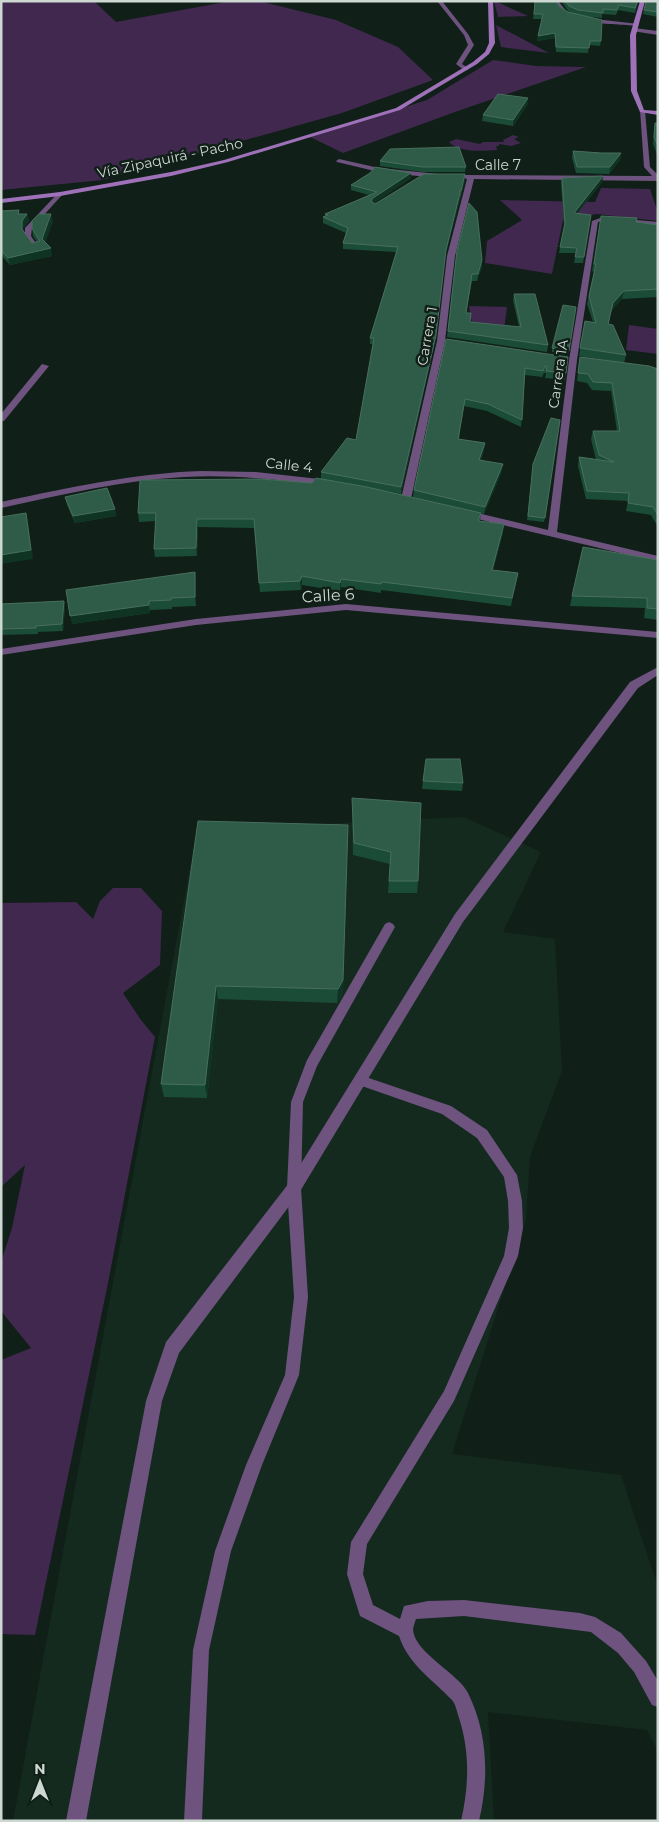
<svg xmlns="http://www.w3.org/2000/svg" width="659" height="1822" viewBox="0 0 659 1822" font-family="Montserrat,sans-serif">
<style>
.built{fill:#142a1f}
.green{fill:#40284e}
.lines{fill:none;stroke-linecap:round;stroke-linejoin:round}
.lane{fill:#6e537f;fill-rule:evenodd}
.street{fill:#6e537f;fill-rule:evenodd}
.secondary{fill:#9e71b9;fill-rule:evenodd}
.wall{fill:#1b4c38}
.shaded-wall{fill:#0f3424}
.building{fill:#2f5c48;stroke:#486f5e}
.labels{text-anchor:middle;stroke-width:5;stroke-linejoin:round;paint-order:stroke}
.far-street-label{font-size:14px;fill:#ced8d2;stroke:#101f18}
.street-label{font-size:16px;fill:#ced8d2;stroke:#101f18}
</style>
<rect width="100%" height="100%" fill="#101f18"/>
<!-- built -->
<path class="built" d="M464 817 541 852 503 932 555 939 562 1071 530 1157 526 1220 452 1454 621 1475 658 1587V1751L647 1730 488 1712 494 1821H13L197 830Z"/>
<!-- green -->
<path class="green" d="M1 1H94L116 22 231 1H259L336 20 398 47 433 80 342 113 103 180 1 190Z
M494 1H495L528 16 498 17Z
M496 25 549 53 501 47Z
M493 60 536 66 586 67 455 112 343 153 310 137 427 100Z
M513 135 519 137 514 139 521 143 511 146 499 144V146H496L497 150C482 151 460 153 449 142L456 139 480 144 483 142H504L503 140Z
M601 188 650 189 658 213V221L597 214 563 220 552 274 485 263 487 241 522 220 500 200 595 202Z
M469 306 507 307 504 330 473 329Z
M629 325 658 329V354L626 350Z
M113 888H141L162 911 160 965 123 993 141 1020 155 1037 108 1283 35 1635 1 1634V1360L31 1348 1 1311V1262L12 1228 25 1165 1 1187V903L76 902 93 919 100 901Z"/>
<g class="lines">
<!-- lane -->
<path class="lane" d="M42 364 49 366 4 421H1V414Z
M389 922 393 924 395 927 317 1066 303 1102 301 1188 308 1297 299 1375 262 1465 231 1551 209 1650 202 1821H184L193 1650 215 1551 246 1465 285 1375 294 1297 287 1188 291 1102 307 1060 385 924Z
M360 1075 451 1106 487 1130 517 1175 522 1201 523 1228 518 1256 454 1401 367 1544 363 1574 373 1605 400 1619 404 1606 428 1601 464 1600 580 1613 595 1617 621 1633 646 1661 658 1681V1707L652 1705 634 1672 618 1653 591 1632 464 1616 416 1619C415 1622 413 1627 413 1630 415 1653 459 1674 468 1693 488 1733 489 1779 479 1821H461C469 1786 470 1752 459 1718 457 1712 456 1705 452 1700 432 1679 408 1664 399 1636L360 1616 347 1574 351 1542 444 1391 504 1256 509 1228 508 1201 504 1177 477 1138 442 1114 356 1084 354 1080 356 1076Z"/>
<!-- street -->
<path class="street" d="M437 1H442L468 34 474 45 462 64 468 68V70H464L456 64 468 45 464 35Z
M555 2H559L567 12 577 17 639 24 636 26C615 23 562 26 555 2Z
M634 28 658 31V35L632 31Z
M640 110 645 111 650 167 658 175V181L474 179 455 256 445 341 411 499 406 502 403 501 401 499 437 341 447 256 467 179 460 177 463 175 652 176 644 167Z
M339 159 379 168 438 174 441 176 438 178 379 172 337 162 336 161Z
M58 193 63 194 32 228 31 236 39 248 33 249 25 236V228Z
M603 217 658 222V226L603 221 598 222 577 360 557 532 658 556V562L465 516 460 513 465 510 548 530 569 360 592 221Z
M202 471 256 472 328 480 332 483 328 486C280 480 232 474 184 477 122 480 62 495 1 508V502C68 488 134 473 202 471Z
M346 604 658 632V638L346 610 196 625 1 655V649L196 619Z
M658 667V675L638 688 463 922 299 1193 179 1353 162 1401 86 1821H66L146 1401 166 1342 289 1183 455 914 630 682Z"/>
<!-- secondary -->
<path class="secondary" d="M488 1H493L495 43 489 54 477 64 400 110 228 162 171 176 60 196 1 203V199L60 192 171 172 224 160 396 108 473 62 485 52 489 43Z
M640 1H645L636 35 637 91 644 110 658 111V115L640 112 631 91 630 35Z"/>
</g>
<!-- wall -->
<path class="wall" d="M535 1 559 6 568 12 576 14 568 11 561 1H638L635 13 618 10 616 15 602 14V18L581 16 601 41 600 46 589 45 588 53 556 52 555 38 537 41 542 19H533Z
M658 1V17L643 14 644 10Z
M528 104 513 126 482 121 483 115Z
M655 123H658V157L653 144 654 130Z
M573 151 601 153H621L620 160 609 174 576 173 572 158Z
M380 161 466 167 465 172H422L380 166Z
M411 173V178L374 203 375 204 465 180 445 256 435 341 401 494 377 489 481 513 480 521 503 533 493 570 518 573 511 606 381 590V593L341 587 340 591 302 585 301 590 260 592 254 528 198 527 197 556 155 557 154 549 156 521 139 522 138 513 312 483 321 478V472L356 440 373 344H370V338L396 252 343 249V243L346 233 323 223V217L325 216V214L369 195 351 190V185Z
M603 176 602 182 577 214 591 215 583 263H574L576 253H559L564 227 561 183 562 178Z
M19 210V214H27L29 221 23 228V231L32 243 37 242 33 236 32 228 53 221 45 242 52 256 10 265 1 255V211Z
M601 216 636 222 658 225V297L622 299 611 311 609 324 626 355 624 363 658 369V527L651 515 626 511 628 501 586 499 578 466 579 457 596 460 591 439 593 431H617L611 391 592 390 587 383 577 381 580 357 618 362 579 356 585 321 593 322 587 304 594 272 592 271Z
M457 250 482 260V267L477 281H472L466 313 470 322 519 327 513 301 514 294 548 345 547 352 447 337Z
M576 307 568 355 552 352V348Z
M446 339 568 357 565 380 545 378 546 373H544L542 377 525 375 521 427 487 411 464 406 459 439 485 443 484 450 481 460 502 471 484 514 413 497 414 490Z
M560 420 544 522 527 520 533 464Z
M65 497 115 509 116 516 75 523 67 505Z
M658 560V620L644 618 645 608 570 606 572 596Z
M195 572 196 580V606L172 607V609L150 610V613L72 624Z
M64 601 65 607 63 631 38 632V634L1 635V604Z
M423 781 463 783 462 791 422 789Z
M352 798 418 881 417 893H388L390 864 353 855Z
M198 821 343 994 337 1003 218 999 207 1098 164 1097 161 1084Z"/>
<!-- shaded-wall -->
<path class="shaded-wall" d="M555 33V38L537 41 538 36Z
M528 98V104L513 126V120Z
M621 153 620 160 609 174 610 167Z
M411 173V178L373 204 371 201 373 198Z
M465 174V180L460 196 461 191Z
M603 176 602 182 573 219 574 213Z
M460 193V198L445 256 435 341 401 494V487L446 250Z
M27 214 29 221 23 228V236L22 229V221Z
M51 214 53 221 44 247 42 239Z
M51 248 52 256 10 265 8 258Z
M482 260V267L477 281 478 274Z
M624 291 622 299 611 311 613 303Z
M485 443 484 450 478 467 479 460Z
M503 464 502 471 484 514 485 507Z
M115 509 116 516 75 523 73 516Z
M26 513 28 521 33 559 1 564V555Z
M197 519 198 527 197 556 196 548Z
M504 524 503 533 491 578 492 570Z
M195 572 196 580V606L195 597Z
M302 576V585L301 590 300 581Z
M341 579V587L340 591V583Z
M64 601 65 607 63 631 62 624Z
M149 605 150 613 72 624 70 616Z
M348 825 343 994 337 1003 338 989Z
M216 986 218 999 207 1098 205 1085Z"/>
<!-- building -->
<path class="building" d="M535 1H557L559 6 568 12 602 20 601 41H590L589 48 556 47 555 33 538 36 543 14H534Z
M565 1H638L635 8 619 5 617 10 603 9V13L578 10 569 6Z
M646 1H658V12L644 10Z
M498 94 528 98 513 120 483 115Z
M655 123H658V146L654 137Z
M459 147 466 167H422L380 161 390 149Z
M573 151 601 153H621L610 167H577Z
M375 167 411 173 373 198 371 201 375 204 424 174H465L461 191H459L460 193 446 250 436 335 401 487 321 472 347 438 356 440 374 338H370L398 247 343 243 348 228 323 217 328 215 325 214 377 192 351 185 370 173Z
M603 176 574 213 591 215 584 257H575L577 248 560 247 565 223 562 178Z
M469 203 477 212 482 260 478 274H472L466 313H471L470 322 521 327 514 294H535L548 345 448 331 457 250Z
M19 210 18 214H27L22 221V229L32 243 40 241 32 228V221L39 214H51L42 239 51 248 8 258 1 250V211Z
M601 216 637 218 636 222 658 225V289L624 291 613 303 608 324 613 325 626 355 580 348 585 321 596 323 589 296 596 264H594Z
M563 305 576 307 569 351 552 348Z
M446 339 568 357 566 373 546 371 547 366H545L543 371 525 368 522 420 488 404 465 399 458 439 485 443 479 460 503 464 485 507 414 490Z
M580 357 649 366 658 369V515L653 507 628 503 629 493 587 491 579 457 614 462 599 455 593 431H620L612 383 593 382 588 374 578 373Z
M551 418 560 420 545 518 528 516 533 464Z
M316 478 367 487 481 513 478 521 504 524 492 570 518 573 512 598 382 582 381 584 341 579 340 583 302 576 300 581 259 583 254 519H197L196 548 154 549 156 513H138L140 480 261 479 312 483Z
M107 488 115 509 73 516 65 497Z
M26 513 31 550 1 555V517Z
M583 547 658 560V609L647 608V598L572 596Z
M195 572V597L171 598V600L149 601V605L70 616 66 590Z
M64 601 62 624 36 626V628L1 629V604Z
M426 759H460L463 783 423 781Z
M352 798 421 803 418 881H389L391 852 354 843Z
M198 821 348 825 343 980 338 989 216 986 205 1085 161 1084Z"/>
<g class="labels">
<!-- far-street labels -->
<g class="far-street-label">
<text transform="translate(170 158) rotate(-12)" y="5">Vía Zipaquirá - Pacho</text>
<text x="498" y="170">Calle 7</text>
<text transform="translate(427 336) rotate(-80)" y="5">Carrera 1</text>
<text transform="translate(558 374) rotate(-82)" y="5">Carrera 1A</text>
<text transform="translate(289 465) rotate(6)" y="5">Calle 4</text>
</g>
<!-- street labels -->
<g class="street-label">
<text transform="translate(328 595) rotate(-3)" y="6">Calle 6</text>
</g>
</g>
<!-- border -->
<rect width="659" height="1822" fill="none" stroke="#ced8d2" stroke-width="5"/>
<!-- north arrow -->
<g transform="translate(40 1782)" stroke="#101f18" stroke-width="4" paint-order="stroke">
<path d="M0-4L9 19L0 12L-9 19Z" fill="#ced8d2"/>
<text y="-8" font-size="14" font-weight="bold" text-anchor="middle" fill="#ced8d2">N</text>
</g>
</svg>
